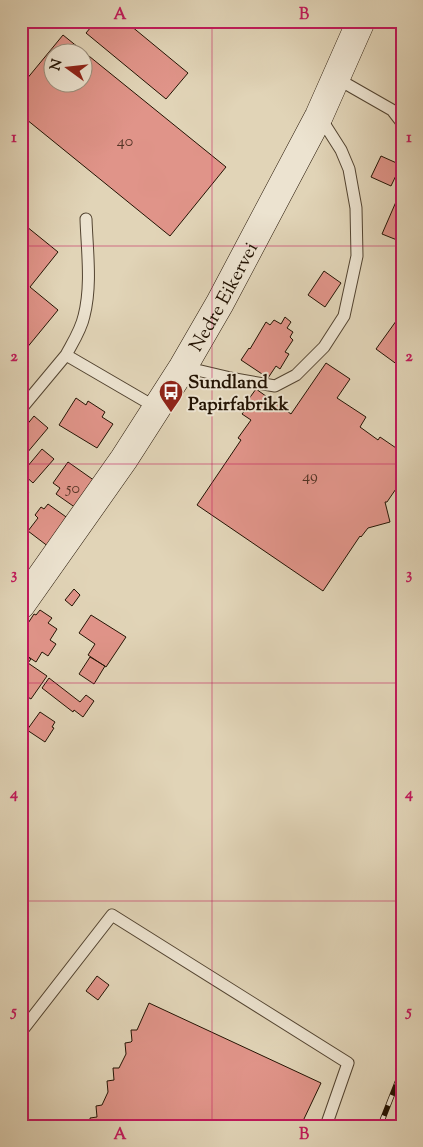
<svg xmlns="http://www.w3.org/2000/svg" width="423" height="1147" viewBox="0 0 423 1147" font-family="'Sorts Mill Goudy',serif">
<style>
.building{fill:#e09489;stroke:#231303;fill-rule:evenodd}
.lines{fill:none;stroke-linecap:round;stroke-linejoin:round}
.lane-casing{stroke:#524330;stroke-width:13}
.secondary-casing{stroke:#231303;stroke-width:29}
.lane{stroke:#ece3d0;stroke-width:11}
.secondary{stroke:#ece3d0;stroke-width:28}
.rail-casing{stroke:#231303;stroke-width:5.5}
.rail{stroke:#ece3d0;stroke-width:4;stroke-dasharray:11;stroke-linecap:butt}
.grid{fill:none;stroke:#c2185b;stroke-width:1;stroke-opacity:0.55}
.labels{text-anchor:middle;stroke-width:4;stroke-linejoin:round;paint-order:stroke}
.number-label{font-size:16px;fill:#523324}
.street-label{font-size:19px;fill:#231303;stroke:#ece3d0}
.poi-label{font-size:19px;font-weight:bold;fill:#231303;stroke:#ece3d0;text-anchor:start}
.neatline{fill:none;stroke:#c2185b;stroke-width:2}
.grid-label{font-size:16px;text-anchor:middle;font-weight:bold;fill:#c2185b}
</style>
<rect width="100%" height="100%" fill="#e1d4b7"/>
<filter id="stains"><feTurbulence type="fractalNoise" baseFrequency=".004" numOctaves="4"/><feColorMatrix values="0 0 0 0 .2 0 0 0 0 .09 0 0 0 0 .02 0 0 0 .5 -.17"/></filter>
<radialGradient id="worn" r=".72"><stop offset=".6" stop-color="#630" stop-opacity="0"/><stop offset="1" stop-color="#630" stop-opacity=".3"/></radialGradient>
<!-- building -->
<path class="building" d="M96 21H125L188 73 166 99 86 33Z
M63 35 226 167 170 236 21 115V86ZM52 52H82V82H52Z
M381 156 401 165 391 186 371 177Z
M402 188V242L382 234Z
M21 222 58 252 30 287 58 310 21 355Z
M324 271 341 283 325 307 308 295Z
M285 317 291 322 287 328 293 332 290 337 293 340 285 352 289 354 280 369 276 366 268 378 241 360 249 348 250 349 266 322 270 325 274 320 281 324Z
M399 317 402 319V368L376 349Z
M326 363 350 379 337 398 366 417 360 427 378 440 380 437 399 450 396 453 402 457V480L387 502H385L390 522 368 528 361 537 360 536 323 591 197 505 241 440 238 438 251 420 242 414 246 409 243 407 256 389 291 414Z
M76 398 86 405 88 401 105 412 102 417 113 424 97 448 59 425Z
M34 416 48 428 21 460V432Z
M42 449 54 459 33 483 22 473Z
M68 462 95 481 76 508 56 494 60 488 53 483Z
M21 485 29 492 21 501Z
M48 504 69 519 49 547 28 531 38 518 35 515 41 507 44 509Z
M74 589 80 595 72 606 65 600Z
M40 610 52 618 48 623 57 629 50 640 56 644 48 656 42 652 36 662 21 652V634L34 614 36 615Z
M91 615 126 637 106 667 88 655 95 644 79 633Z
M21 652 31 659 28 663 47 676 31 699 21 693 24 685 21 684Z
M90 657 105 666 94 684 79 674Z
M49 678 80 702 86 695 94 701 83 717 74 710 73 712 42 688Z
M40 712 55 722 52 727 54 728 45 742 27 730Z
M97 976 109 985 98 1000 86 991Z
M149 1003 321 1083 303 1121 313 1126H91L90 1118 97 1117 96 1106 102 1105 108 1092 107 1081 114 1080 113 1068H119L126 1054 125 1043 131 1042 132 1041 131 1030H137Z"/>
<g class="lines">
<defs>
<path id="lane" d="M336 78 392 110 402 123
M66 355C73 342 81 330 84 316 92 285 87 250 86 219
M184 367 235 379 275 386 296 375 324 347 344 316 357 256 356 208 349 169 341 150 320 117
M21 409 66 355 157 408
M21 1032 112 915 348 1063 326 1126"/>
<g id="secondary">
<path id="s1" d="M21 605 124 459 183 367 220 303 319 116 361 21"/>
</g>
</defs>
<!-- lane casing -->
<use href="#lane" class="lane-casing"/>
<!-- secondary casing -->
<use href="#secondary" class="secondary-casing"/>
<!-- lane -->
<use href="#lane" class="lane"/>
<!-- secondary -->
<use href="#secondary" class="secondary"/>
<defs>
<path id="rail" d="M380 1126 402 1070"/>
</defs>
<!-- rail casing -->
<use href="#rail" class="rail-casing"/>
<!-- rail -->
<use href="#rail" class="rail"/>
</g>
<!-- grid -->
<path class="grid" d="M212 21V1126M21 246H402M21 464H402M21 683H402M21 901H402"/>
<!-- icons -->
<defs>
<symbol id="bus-pin" viewBox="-11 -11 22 30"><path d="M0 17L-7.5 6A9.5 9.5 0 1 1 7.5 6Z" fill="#8f2418" stroke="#ece3d0"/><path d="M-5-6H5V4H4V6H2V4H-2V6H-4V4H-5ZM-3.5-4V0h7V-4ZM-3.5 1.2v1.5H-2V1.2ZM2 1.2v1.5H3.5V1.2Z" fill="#fff"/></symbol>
</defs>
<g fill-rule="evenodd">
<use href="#bus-pin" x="157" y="378" width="28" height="38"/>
</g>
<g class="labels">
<!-- number labels -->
<g class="number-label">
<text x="125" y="146">40</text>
<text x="310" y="481">49</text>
<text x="73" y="493">50</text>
</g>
<!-- street labels -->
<g class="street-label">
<text dy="7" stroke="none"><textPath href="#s1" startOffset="369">Nedre Eikervei</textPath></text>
</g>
<!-- poi labels -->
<g class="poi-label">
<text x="188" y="388">Sundland<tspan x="188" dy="22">Papirfabrikk</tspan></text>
</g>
</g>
<!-- margin -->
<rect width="423" height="1147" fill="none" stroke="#e1d4b7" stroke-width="55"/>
<!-- north arrow -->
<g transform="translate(68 68) rotate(285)"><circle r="24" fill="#ece3d0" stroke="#9c907e"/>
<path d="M0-4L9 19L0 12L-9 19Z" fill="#8f2418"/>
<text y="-8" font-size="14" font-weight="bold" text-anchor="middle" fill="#231303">N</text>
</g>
<rect x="28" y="28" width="368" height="1092" class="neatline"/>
<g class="grid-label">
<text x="120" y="19">A</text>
<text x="304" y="19">B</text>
<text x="14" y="142">1</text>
<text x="409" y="142">1</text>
<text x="14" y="361">2</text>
<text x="409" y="361">2</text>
<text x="14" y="579">3</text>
<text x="409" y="579">3</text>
<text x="14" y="798">4</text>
<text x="409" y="798">4</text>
<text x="14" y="1016">5</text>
<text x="409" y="1016">5</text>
<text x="120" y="1139">A</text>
<text x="304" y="1139">B</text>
</g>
<rect width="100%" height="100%" filter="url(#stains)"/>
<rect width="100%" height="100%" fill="url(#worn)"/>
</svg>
